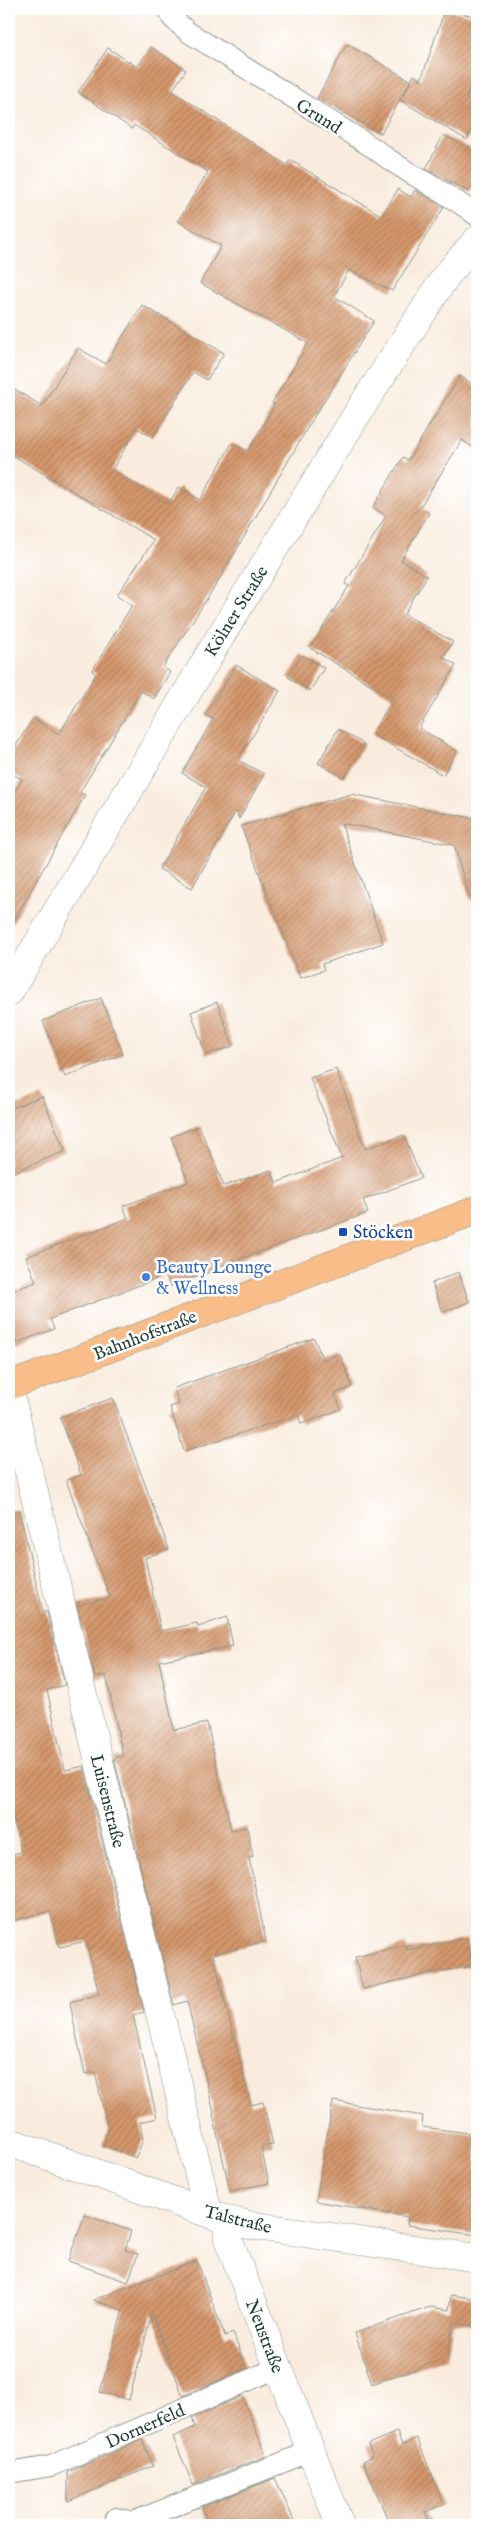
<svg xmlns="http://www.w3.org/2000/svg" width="486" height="2534" viewBox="0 0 486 2534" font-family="'IM FELL English',serif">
	<defs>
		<pattern id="building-hatch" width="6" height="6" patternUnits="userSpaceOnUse" patternTransform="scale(1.25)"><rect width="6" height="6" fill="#d5976c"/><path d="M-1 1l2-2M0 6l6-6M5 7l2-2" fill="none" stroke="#ac7c5a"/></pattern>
	</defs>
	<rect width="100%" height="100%" fill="#fff"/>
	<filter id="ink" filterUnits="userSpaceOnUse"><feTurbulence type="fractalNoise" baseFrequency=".02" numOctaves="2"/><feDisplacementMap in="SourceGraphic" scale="10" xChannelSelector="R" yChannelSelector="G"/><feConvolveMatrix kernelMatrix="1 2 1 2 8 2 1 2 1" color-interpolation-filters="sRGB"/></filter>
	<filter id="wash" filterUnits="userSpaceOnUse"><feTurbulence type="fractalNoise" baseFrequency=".0096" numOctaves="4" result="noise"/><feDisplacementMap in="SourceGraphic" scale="20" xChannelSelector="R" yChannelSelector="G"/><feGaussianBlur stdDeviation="1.12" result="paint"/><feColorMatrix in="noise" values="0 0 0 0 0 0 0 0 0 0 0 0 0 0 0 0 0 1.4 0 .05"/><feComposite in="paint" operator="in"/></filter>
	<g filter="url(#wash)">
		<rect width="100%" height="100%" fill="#f9ecde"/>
		<g id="blocks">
			<path fill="url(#building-hatch)" d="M445 9 477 17V64L466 99 477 105V119L467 140 400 100 414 75 421 80Z
				M347 44 411 81 381 133 317 98Z
				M151 47 186 70 172 91 287 165 290 160 382 216 398 189 411 197 415 190 444 207 392 291 349 270 334 296 374 321 309 425 219 580 163 667 170 672 154 699 141 691 80 792 85 795 9 929V801L22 779 9 772V757L33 718 59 734 96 674 92 671 132 605 117 595 154 540 9 453V386L42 406 78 348 106 364 142 305 224 353 207 380 193 372 153 437 137 428 112 470 168 504 179 487 200 500 232 443 248 451 275 404 272 403 308 343 200 283 221 246 178 221 208 172 134 125 132 129 78 92 108 48 137 67Z
				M443 135 477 152V177L469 192 426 169Z
				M460 376 477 387V450L462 440 420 507 429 513 401 560 427 576 404 614 453 642 443 657 456 665 419 728 457 751 443 775 372 734 393 698 310 648 349 586 345 584 386 516 373 507 403 457 408 460Z
				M302 655 324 668 310 691 288 677Z
				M236 665 280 691 238 760 264 774 239 819 236 811 192 888 159 869 206 787 182 773 213 719 205 715Z
				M338 729 364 744 344 778 318 763Z
				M351 794 477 819V899L470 900 454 845 341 823 383 943 322 964 324 970 300 978 241 826Z
				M101 998 123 1054 65 1077 43 1021Z
				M217 1002 233 1046 206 1055 191 1012Z
				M336 1069 365 1149 404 1135 421 1178 363 1200 368 1213 209 1270 210 1272 170 1286 166 1275 50 1319 54 1329 16 1343 9 1322V1292L36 1282 26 1257 128 1218 123 1206 188 1182 171 1137 199 1126 224 1186 271 1170 276 1183 342 1158 310 1078Z
				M42 1096 65 1151 9 1174V1109Z
				M459 1272 469 1302 443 1312 432 1283Z
				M314 1338 323 1360 340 1354 352 1387 335 1394 341 1409 301 1424 298 1415 184 1451 170 1407 179 1404 174 1388Z
				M113 1398 169 1549 145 1558 161 1631 197 1623 198 1627 227 1617 233 1646 159 1661 174 1730 207 1723 231 1830 247 1827 253 1857 249 1858 266 1941 213 1954 251 2105 263 2102 273 2145 261 2147 269 2183 230 2191 213 2114 214 2113 187 2001 174 2005 114 1758 123 1756 106 1675 95 1678 77 1605 110 1598 66 1480 81 1475 60 1417Z
				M19 1510 43 1612H47L65 1685 47 1690 65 1770 84 1766 144 2012 133 2015 157 2118 140 2122 143 2139 136 2158 103 2145 108 2130 95 2072 85 2074 75 2029 70 2002 99 1994 86 1941 59 1947 50 1911 9 1922V1855L21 1852 9 1800V1511Z
				M467 1938 472 1966 430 1973 363 1989 355 1957 406 1945 407 1950Z
				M333 2101 423 2116 422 2127 477 2134V2235L407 2225 408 2217 316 2201Z
				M85 2215 131 2231 125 2250 138 2254 128 2282 68 2261Z
				M197 2261 225 2336 233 2333 246 2368 183 2396 152 2313 129 2400 100 2392 123 2310 93 2300Z
				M451 2295 477 2299V2326L453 2323 447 2358 372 2384 355 2333 430 2307 449 2310Z
				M242 2396 266 2456 193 2485 173 2437 195 2427 192 2418Z
				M397 2432 402 2445 417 2438 444 2505 425 2512 431 2525H390L363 2461 373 2456 368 2444Z
				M142 2440 153 2466 68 2501V2472Z
				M275 2478 296 2525H209L202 2507Z"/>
		</g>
	</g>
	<g filter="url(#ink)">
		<use href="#blocks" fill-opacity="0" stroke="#8c9489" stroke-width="1"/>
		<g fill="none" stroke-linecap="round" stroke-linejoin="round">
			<g stroke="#8c9489" stroke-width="22">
				<path id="lane" d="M168 9 172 18 188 32 375 149C407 175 445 190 477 216
					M9 2473 51 2466 277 2368
					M116 2518 133 2522 311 2451"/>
			</g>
			<g stroke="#8c9489" stroke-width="29">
				<path id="street" d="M9 992 223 632 362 406 446 276 477 240
					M9 1389 208 2212
					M9 2142 227 2220 249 2225 477 2258
					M227 2220 228 2239 340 2525"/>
			</g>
			<g stroke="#8c9489" stroke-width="29">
				<path id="primary" d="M9 1386 477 1210"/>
			</g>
			<use href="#lane" stroke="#fff" stroke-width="20"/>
			<use href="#street" stroke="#fff" stroke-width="28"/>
			<use href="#primary" stroke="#f8bd89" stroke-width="28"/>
		</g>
	</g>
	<rect fill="#1a4fb4" stroke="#fff" stroke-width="2" x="338" y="1227" width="10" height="10" rx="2.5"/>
	<circle fill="#3f7fe0" stroke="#fff" stroke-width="2" cx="146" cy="1277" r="5"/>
	<g text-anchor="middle" stroke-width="5" stroke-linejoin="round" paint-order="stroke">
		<g font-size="18" fill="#1f3d34" stroke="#fff">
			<text transform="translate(319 116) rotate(32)" y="6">Grund</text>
			<text transform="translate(236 611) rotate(-58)" y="6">Kölner Straße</text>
			<text transform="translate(145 1335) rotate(-21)" y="6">Bahnhofstraße</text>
			<text transform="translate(108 1801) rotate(76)" y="6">Luisenstraße</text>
			<text transform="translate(238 2219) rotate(14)" y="6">Talstraße</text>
			<text transform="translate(265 2336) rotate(69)" y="6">Neustraße</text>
			<text transform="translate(145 2426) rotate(-24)" y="6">Dornerfeld</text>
		</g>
		<g font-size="18" fill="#164399" stroke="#fff" text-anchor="start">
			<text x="353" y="1238">Stöcken</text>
		</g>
		<g font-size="18" fill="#366cbe" stroke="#fff" text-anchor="start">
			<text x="156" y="1273">Beauty Lounge<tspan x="156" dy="21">&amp; Wellness</tspan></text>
		</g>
	</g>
	<rect width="486" height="2534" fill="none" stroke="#fff" stroke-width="30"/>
</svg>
